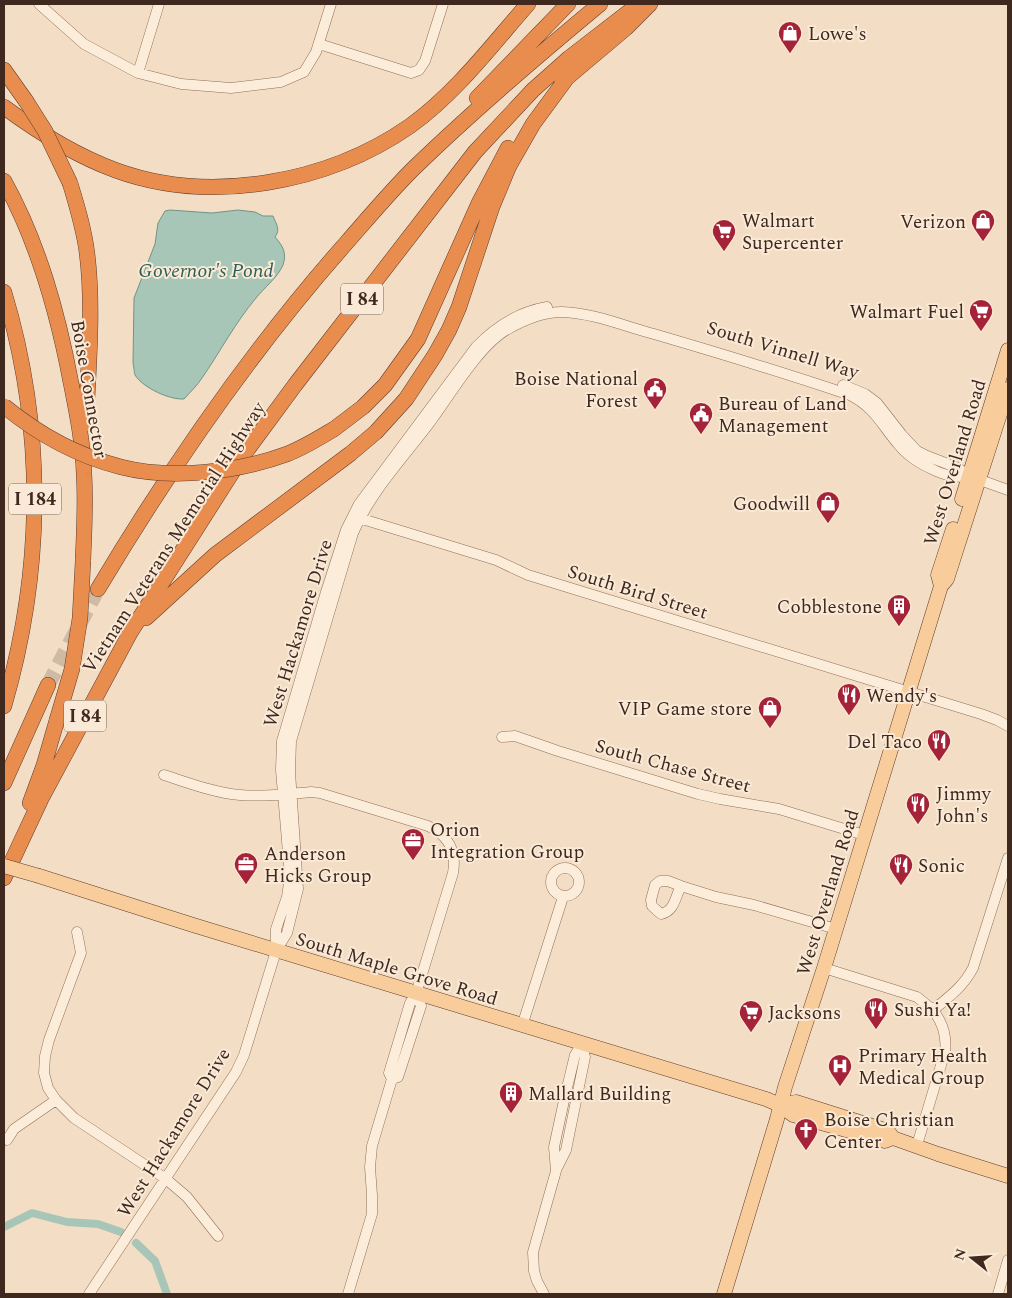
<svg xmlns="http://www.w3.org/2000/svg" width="1012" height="1298" viewBox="0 0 1012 1298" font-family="Spectral,serif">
	<rect width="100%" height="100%" fill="#f3dec5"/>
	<path fill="#a7c6b8" stroke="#6d9585" d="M170 210 212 213 238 210 255 212 263 216H273C276 224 281 229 275 237 283 246 287 253 283 265 278 277 264 288 256 298 235 323 220 352 202 378 197 386 190 392 184 399 170 400 143 388 135 375 134 372 134 367 133 363L134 298 155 244 158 223 165 211Z"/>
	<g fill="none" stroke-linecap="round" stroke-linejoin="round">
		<path stroke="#a7c6b8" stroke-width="8" d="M4 1227 32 1213 67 1222 98 1224 121 1232
			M136 1243 155 1261 167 1294"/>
		<path stroke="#cfbaa4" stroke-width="15" stroke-dasharray="15 8" stroke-linecap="butt" d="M48 685 98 589"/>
		<g stroke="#906e59" stroke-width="11">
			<path id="minor" d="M39 4 84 44 138 73 181 84 231 88 281 82 304 72 316 52 331 4
				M319 44 411 73 419 70 425 61 443 4
				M138 73 159 4
				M843 385 865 394 877 403 902 435 917 451 927 456 958 468 969 476 1008 490
				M359 518 496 560 528 575 981 714 997 720 1008 726
				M502 737 515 736 558 751 698 794 720 799 779 809 864 835
				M164 775C189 783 215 793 240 795 264 797 288 794 311 792L320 793 428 826C448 835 457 851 453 873L416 994 410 1003 389 1073 392 1079 372 1146 370 1167 372 1195V1214L348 1294
				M551 882a14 14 0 1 1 28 0a14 14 0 1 1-28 0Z
				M681 886C675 897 675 911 661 914L652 906 651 900 655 885 660 881H668L681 886 716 897 754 905 836 929
				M77 932 81 953 49 1040 45 1056 44 1073 48 1088 56 1100 74 1118 166 1179 187 1197 218 1236
				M276 950V929L287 897 290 876 281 770 282 741 326 592 346 530 359 504 476 347C496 326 518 312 547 307
				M824 968 917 997 933 1010
				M522 1026 563 897
				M392 1079 398 1077 421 1006 416 994
				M7 1140 14 1129 56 1100
				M917 1145 945 1052C947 1037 943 1023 933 1010 949 997 963 987 973 968L1008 858
				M556 1170 566 1150 585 1057 582 1044
				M89 1294 236 1072 244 1055 276 951 287 933 298 889 290 772 291 741 353 533C371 491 404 457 431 421 450 395 480 344 508 329 524 320 543 312 562 312 593 313 624 326 654 334 719 353 785 373 850 395 874 407 881 424 898 444 908 457 921 464 936 471 948 476 956 478 969 476
				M544 1294 537 1281 534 1271 533 1252 556 1171 554 1147 565 1096 575 1055 582 1044
				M998 1294 1008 1260"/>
		</g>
		<g stroke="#5e3c2d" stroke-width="15">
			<path id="major" d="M962 499 1008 350
				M941 586 938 575 953 529
				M39 876 193 925 766 1099 780 1105 793 1115 885 1141 893 1138
				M780 1105 796 1102 853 1120 888 1131 893 1138 938 1154 1008 1176
				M724 1294 777 1119 785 1087 824 968 941 586 947 579 1008 389"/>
		</g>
		<g stroke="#5e3c2d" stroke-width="16">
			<path id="highway" d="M4 70 26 101
				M562 82 626 28 650 4
				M477 98 568 4
				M4 107C38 132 74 155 115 170 210 205 328 183 410 126 456 93 491 46 528 4
				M4 181C39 244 58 314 71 383 77 413 83 443 84 474 86 503 84 532 83 561
				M70 183C77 206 84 229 87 253 94 309 88 368 86 424
				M4 292C45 428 44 569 4 706
				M334 429 363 407 385 385 418 339 479 203 508 148
				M98 589C172 465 252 349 348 241 369 217 390 192 413 169 473 111 536 57 600 4
				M146 618 215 555 350 454 376 432 406 399 435 355 449 330 459 307 492 207 509 166 533 124 569 75
				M4 783 48 685
				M30 803 44 765 57 720
				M4 878 41 799 130 633 242 457 295 385 475 152 533 90 569 58 639 4"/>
		</g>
		<use href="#minor" stroke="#fcedda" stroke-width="10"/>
		<use href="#major" stroke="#f8cd9b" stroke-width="14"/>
		<use href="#highway" stroke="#e98d4f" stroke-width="15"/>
		<g stroke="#5e3c2d" stroke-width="15" stroke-linecap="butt">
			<path id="major-bridge" d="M4 866 39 876"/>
		</g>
		<g stroke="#5e3c2d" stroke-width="16" stroke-linecap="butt">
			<path id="highway-bridge" d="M26 101 45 131 70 183
				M4 406C38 434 78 456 121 467 172 480 238 472 287 454 303 448 319 438 334 429
				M57 720 72 669 80 618 83 561"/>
		</g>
		<use href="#major-bridge" stroke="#f8cd9b" stroke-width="14"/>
		<use href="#highway-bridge" stroke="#e98d4f" stroke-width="15"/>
	</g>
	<defs>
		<g id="shop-pin" transform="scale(1.25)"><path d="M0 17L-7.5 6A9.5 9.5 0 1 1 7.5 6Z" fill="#a52338" stroke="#f9e9d6"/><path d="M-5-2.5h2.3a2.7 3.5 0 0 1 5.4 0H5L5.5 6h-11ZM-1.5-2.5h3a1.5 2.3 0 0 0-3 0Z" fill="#fff"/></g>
		<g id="supermarket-pin" transform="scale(1.25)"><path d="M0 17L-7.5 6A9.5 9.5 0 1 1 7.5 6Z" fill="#a52338" stroke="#f9e9d6"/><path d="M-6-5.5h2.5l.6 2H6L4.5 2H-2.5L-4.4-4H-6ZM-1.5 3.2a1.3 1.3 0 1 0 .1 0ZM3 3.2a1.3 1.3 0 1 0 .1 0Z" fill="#fff"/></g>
		<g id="civic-pin" transform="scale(1.25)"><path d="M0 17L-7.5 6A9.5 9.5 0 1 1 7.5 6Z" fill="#a52338" stroke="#f9e9d6"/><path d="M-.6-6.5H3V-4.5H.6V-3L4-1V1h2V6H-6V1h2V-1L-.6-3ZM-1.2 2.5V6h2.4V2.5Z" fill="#fff"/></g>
		<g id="building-pin" transform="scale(1.25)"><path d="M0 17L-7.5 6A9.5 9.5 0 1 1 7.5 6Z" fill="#a52338" stroke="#f9e9d6"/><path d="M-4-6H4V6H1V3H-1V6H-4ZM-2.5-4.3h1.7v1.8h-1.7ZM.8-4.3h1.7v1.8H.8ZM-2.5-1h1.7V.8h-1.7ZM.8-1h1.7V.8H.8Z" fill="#fff"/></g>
		<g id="restaurant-pin" transform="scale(1.25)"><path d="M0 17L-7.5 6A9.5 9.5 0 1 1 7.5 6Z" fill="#a52338" stroke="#f9e9d6"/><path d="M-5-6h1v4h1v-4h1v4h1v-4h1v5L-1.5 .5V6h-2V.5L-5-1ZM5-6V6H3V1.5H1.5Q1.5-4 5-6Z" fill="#fff"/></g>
		<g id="office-pin" transform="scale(1.25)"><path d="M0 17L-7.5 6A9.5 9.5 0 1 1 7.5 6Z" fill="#a52338" stroke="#f9e9d6"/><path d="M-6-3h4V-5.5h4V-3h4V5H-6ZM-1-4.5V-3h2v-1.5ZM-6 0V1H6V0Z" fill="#fff"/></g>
		<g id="hospital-pin" transform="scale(1.25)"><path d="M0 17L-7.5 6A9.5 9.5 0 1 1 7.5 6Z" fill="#a52338" stroke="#f9e9d6"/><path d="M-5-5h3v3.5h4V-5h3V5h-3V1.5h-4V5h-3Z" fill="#fff"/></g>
		<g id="church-pin" transform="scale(1.25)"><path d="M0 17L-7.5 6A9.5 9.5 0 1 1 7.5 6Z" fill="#a52338" stroke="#f9e9d6"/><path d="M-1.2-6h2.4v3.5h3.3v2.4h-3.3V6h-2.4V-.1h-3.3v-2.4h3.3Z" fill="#fff"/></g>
	</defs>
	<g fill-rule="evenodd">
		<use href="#shop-pin" x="790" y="33"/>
		<use href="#shop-pin" x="983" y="221"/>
		<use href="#supermarket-pin" x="724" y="231"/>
		<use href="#supermarket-pin" x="981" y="311"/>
		<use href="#civic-pin" x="655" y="389"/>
		<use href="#civic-pin" x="701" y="414"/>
		<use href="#shop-pin" x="828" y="503"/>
		<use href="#building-pin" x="899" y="606"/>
		<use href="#restaurant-pin" x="849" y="695"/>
		<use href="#shop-pin" x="770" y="708"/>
		<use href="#restaurant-pin" x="939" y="741"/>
		<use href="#restaurant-pin" x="918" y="804"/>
		<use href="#office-pin" x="413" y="840"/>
		<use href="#office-pin" x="246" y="864"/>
		<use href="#restaurant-pin" x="901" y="865"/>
		<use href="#restaurant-pin" x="876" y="1009"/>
		<use href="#supermarket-pin" x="751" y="1012"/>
		<use href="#hospital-pin" x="840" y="1066"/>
		<use href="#building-pin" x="511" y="1093"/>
		<use href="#church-pin" x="806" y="1130"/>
	</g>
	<g text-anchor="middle" stroke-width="4" stroke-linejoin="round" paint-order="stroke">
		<g fill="#f9e9d6" stroke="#776355" stroke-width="1">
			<rect x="341" y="283.5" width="42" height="31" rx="4"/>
			<rect x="9" y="483.5" width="52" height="31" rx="4"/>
			<rect x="64" y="700.5" width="42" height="31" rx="4"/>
		</g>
		<g font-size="18" font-weight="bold" fill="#3f291e">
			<text x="362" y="305">I 84</text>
			<text x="35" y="505">I 184</text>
			<text x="85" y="722">I 84</text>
		</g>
		<g font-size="19" fill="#3f291e" stroke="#f9e9d6" text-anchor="start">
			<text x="808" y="40">Lowe's</text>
			<text x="742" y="227">Walmart<tspan x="742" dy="22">Supercenter</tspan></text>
			<text x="966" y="228" text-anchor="end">Verizon</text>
			<text x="964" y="318" text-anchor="end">Walmart Fuel</text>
			<text x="638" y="385" text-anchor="end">Boise National<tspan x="638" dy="22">Forest</tspan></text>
			<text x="718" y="410">Bureau of Land<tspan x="718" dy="22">Management</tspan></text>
			<text x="810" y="510" text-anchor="end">Goodwill</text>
			<text x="882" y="613" text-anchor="end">Cobblestone</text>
			<text x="866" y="702">Wendy's</text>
			<text x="752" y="715" text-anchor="end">VIP Game store</text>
			<text x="922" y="748" text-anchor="end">Del Taco</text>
			<text x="936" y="800">Jimmy<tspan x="936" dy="22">John's</tspan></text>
			<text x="430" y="836">Orion<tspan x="430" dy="22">Integration Group</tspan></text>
			<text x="264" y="860">Anderson<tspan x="264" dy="22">Hicks Group</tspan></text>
			<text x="918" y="872">Sonic</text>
			<text x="894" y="1016">Sushi Ya!</text>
			<text x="768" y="1019">Jacksons</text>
			<text x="858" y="1062">Primary Health<tspan x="858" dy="22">Medical Group</tspan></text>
			<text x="528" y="1100">Mallard Building</text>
			<text x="824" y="1126">Boise Christian<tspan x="824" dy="22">Center</tspan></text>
		</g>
		<g font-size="19" fill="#3f291e" stroke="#f9e9d6">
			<text transform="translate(783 349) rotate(17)" y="7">South Vinnell Way</text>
			<text transform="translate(90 389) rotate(80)" y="7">Boise Connector</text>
			<text transform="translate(954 462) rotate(-73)" y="7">West Overland Road</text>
			<text transform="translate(173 537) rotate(-57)" y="7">Vietnam Veterans Memorial Highway</text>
			<text transform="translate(638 591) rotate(17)" y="7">South Bird Street</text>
			<text transform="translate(297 633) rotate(-73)" y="7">West Hackamore Drive</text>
			<text transform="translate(673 765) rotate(15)" y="7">South Chase Street</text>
			<text transform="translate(827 892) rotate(-73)" y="7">West Overland Road</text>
			<text transform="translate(397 968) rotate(17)" y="7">South Maple Grove Road</text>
			<text transform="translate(173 1132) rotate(-58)" y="7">West Hackamore Drive</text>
		</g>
		<g font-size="20" font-style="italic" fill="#2c6055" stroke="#f9e9d6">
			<text x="206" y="277">Governor's Pond</text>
		</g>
	</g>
	<rect width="1012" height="1298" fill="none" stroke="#3f291e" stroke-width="10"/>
	<g transform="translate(972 1258) rotate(287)" stroke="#f9e9d6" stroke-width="4" paint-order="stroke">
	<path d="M0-4L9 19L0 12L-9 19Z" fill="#3f291e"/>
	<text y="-8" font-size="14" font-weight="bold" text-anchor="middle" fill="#3f291e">N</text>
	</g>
</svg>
